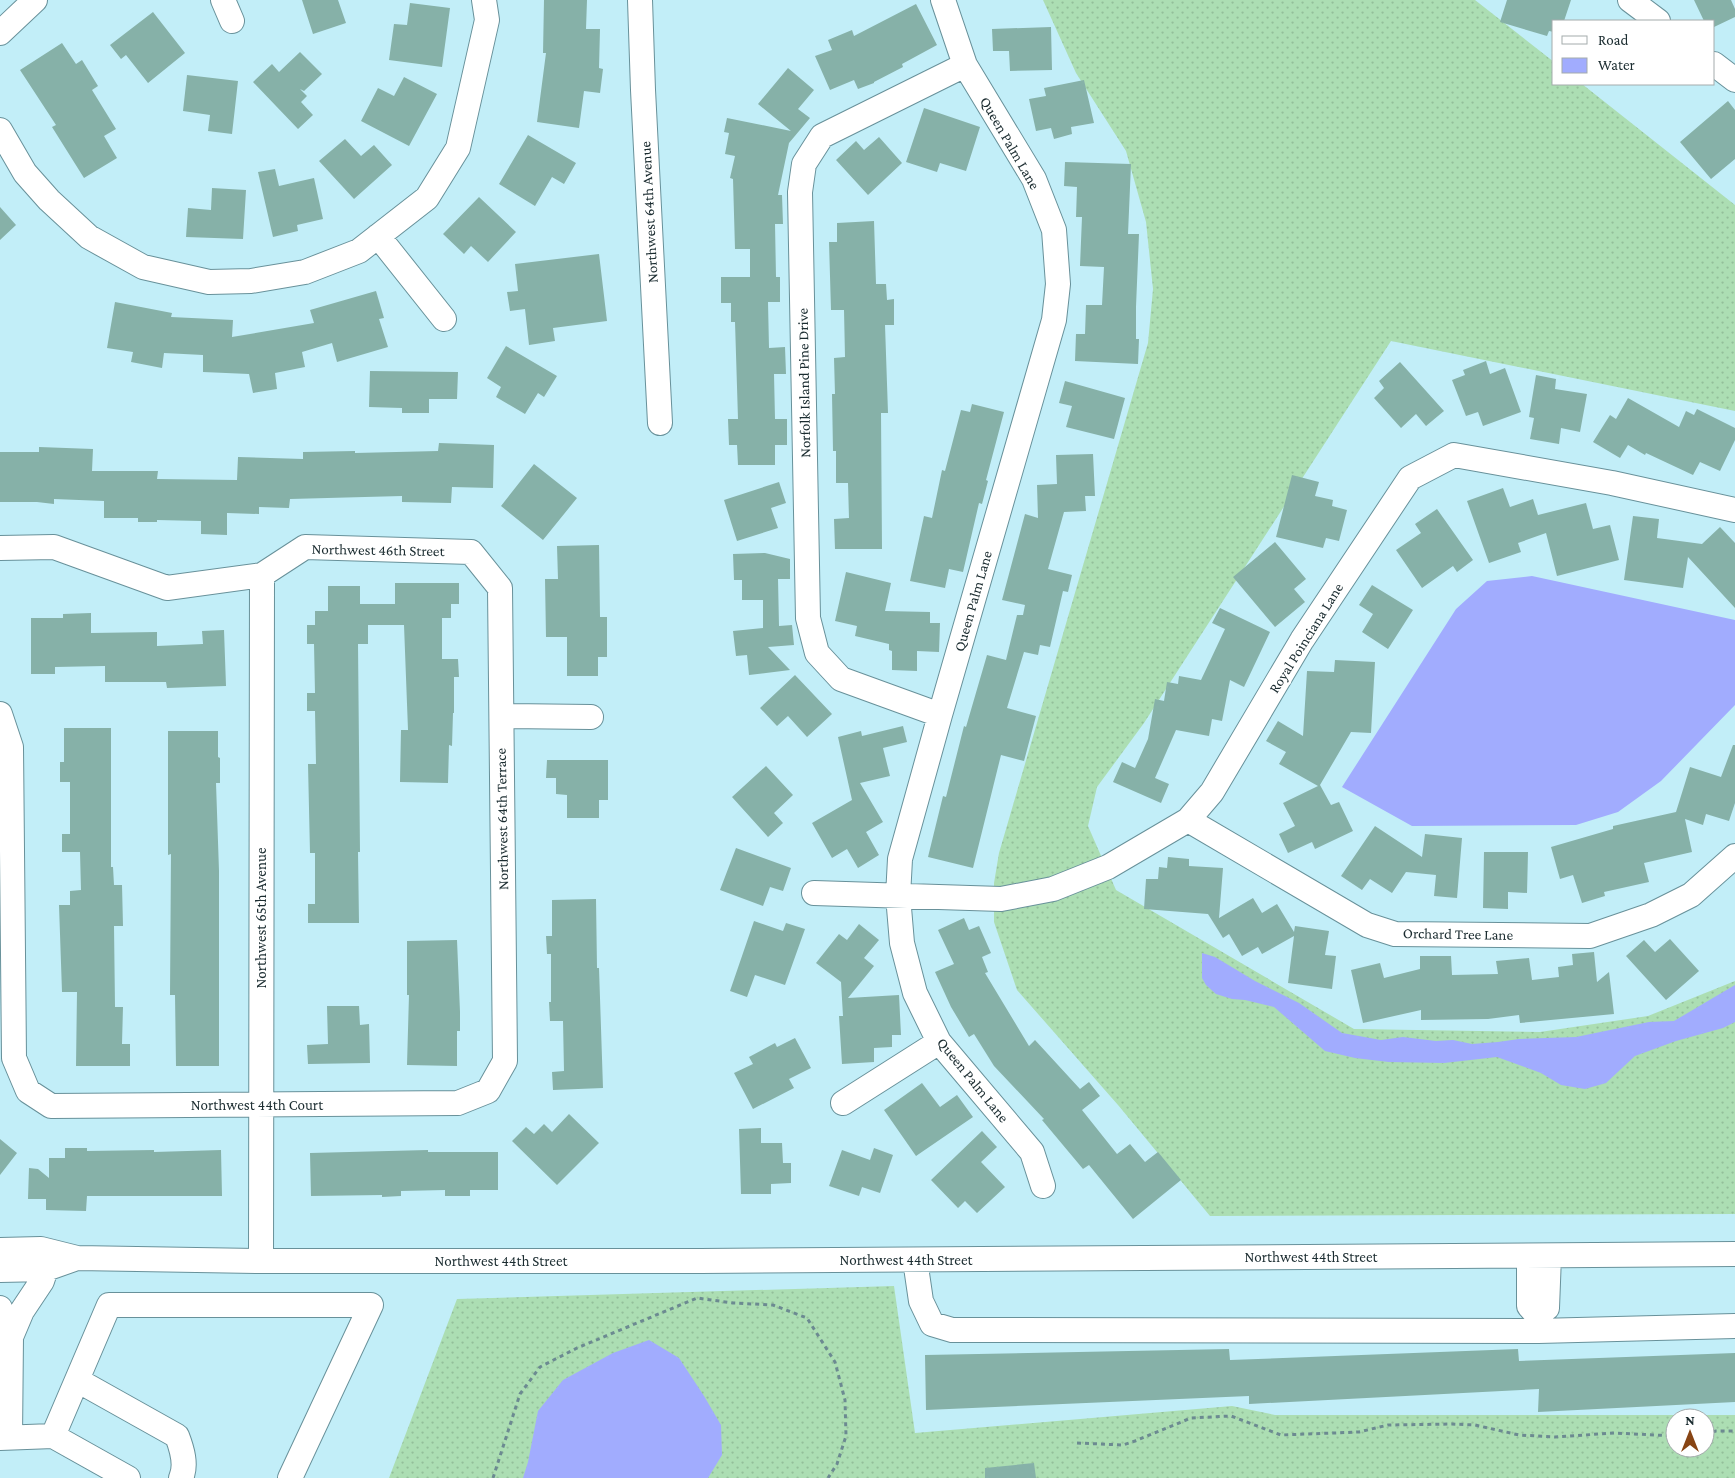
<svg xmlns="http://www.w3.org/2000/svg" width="1735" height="1478" viewBox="0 0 1735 1478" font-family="'Crimson Pro',serif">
	<defs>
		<pattern id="grass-dots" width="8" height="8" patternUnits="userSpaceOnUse" patternTransform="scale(1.25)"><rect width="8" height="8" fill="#acdeb3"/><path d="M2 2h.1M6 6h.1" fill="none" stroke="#93bf9a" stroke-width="1.8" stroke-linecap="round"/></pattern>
	</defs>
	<rect width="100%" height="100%" fill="#c2eef8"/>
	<path fill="url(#grass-dots)" fill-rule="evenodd" d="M1043 0H1475L1554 62V84H1582L1735 205V411L1391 341 1144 723 1097 787 1088 826 1116 890 1354 1029 1540 1032 1648 1016 1735 981V1214L1210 1216 1118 1105 1017 990 994 922V883L999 853 1148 343 1153 289 1146 222 1126 151 1076 73Z
		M894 1286 915 1433 1232 1406 1275 1415H1735V1478H389L457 1299ZM1675 1418H1705V1448H1675Z"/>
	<path fill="#a1acfe" d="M1532 576 1735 620V705L1661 781 1618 812 1576 825 1412 826 1342 787 1456 609 1487 581Z
		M1202 953 1215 957 1255 981 1299 1003 1342 1033 1381 1040 1403 1037 1436 1041 1453 1040 1472 1044 1498 1042 1519 1039 1576 1037 1649 1022 1674 1021 1735 985V1022L1723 1028 1676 1041 1635 1056 1606 1083 1585 1089 1561 1085 1541 1073 1497 1057 1444 1063 1389 1062 1355 1058 1325 1051 1274 1007 1245 1000 1232 999 1216 994 1206 985 1202 978Z
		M649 1340 679 1358 704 1396 721 1425 722 1455 708 1478H523L528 1462 538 1411 563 1380 613 1353Z"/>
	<path fill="#86b1a8" d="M302 0H338L346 23 313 34Z
		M544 0H587L586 29H600L599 68 603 69 600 93 584 91 579 128 537 122 546 53H543Z
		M1507 0H1571L1564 21H1554V32L1549 31 1547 36 1500 22Z
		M1694 0H1731L1735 9V17L1714 27V21H1704Z
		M410 3 450 8 442 67 389 60 394 24 407 25Z
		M916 4 937 45 902 64 903 67 874 82V83L858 89 854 80 830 90 815 56 832 50 828 40 852 30 854 36Z
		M153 12 185 53 148 83 126 55 121 59 110 45Z
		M1051 27 1052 70 1010 71 1009 51H993L992 29Z
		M62 43 76 64 82 60 98 86 92 90 116 129 104 136 117 158 84 178 52 127 56 125 20 70Z
		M300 52 322 74 304 91 300 89 307 96 301 102 313 115 298 129 253 82 272 64 279 72Z
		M788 68 814 90 798 109 810 118 789 143 778 195H782L783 224H775L776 277H780V302H768L769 348 785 347 786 374H774L775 419H787V445H775V465H738L737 445H729L728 419H738L735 322H731V303H721V277H750V249H735L733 179 730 178 735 156 725 154 729 133 724 132 727 118 791 131 758 104Z
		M187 75 238 81 232 134 208 131 210 115 183 111Z
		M404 77 437 94 409 146 361 121 378 88 394 96Z
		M1084 80 1094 123 1071 127 1072 134 1054 139 1051 128 1036 131 1029 99 1046 96 1044 88Z
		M1728 101 1735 110V159L1711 179 1680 142Z
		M924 108 980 127 966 171 940 163 937 172 906 162Z
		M528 135 576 163 564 184 552 177 535 206 499 184Z
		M879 137 902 163 868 195 836 160 856 141 864 150Z
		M345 139 361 156 374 145 392 165 354 199 319 161Z
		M1065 162 1131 164 1128 234H1139L1136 307V339H1139L1138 364 1075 361 1076 334H1085L1086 305H1102L1104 267 1080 266 1082 217H1076L1077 187 1064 186Z
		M275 169 279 186 314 178 323 219 297 225 298 231 273 237 258 172Z
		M212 188 246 190 243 239 186 237 188 208 211 210Z
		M479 197 516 232 488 262 471 246 464 254 443 234Z
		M0 207 16 225 0 240Z
		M874 221 876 284H886L887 300 894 299V325H885L888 413H881L882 549H835L834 519 849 518 848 483H836V451H833L832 394H835L834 358 845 357 844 310H831L829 242H837V223Z
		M599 254 607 321 553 328 555 341 529 345 525 309 510 311 507 292 518 291 515 264Z
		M376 291 384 318 379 319 388 347 337 362 332 343 302 352 305 367 275 373 277 389 253 393 249 374 203 372V355L164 353 162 368 131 362 133 352 107 348 115 302 172 313 171 317 233 320 232 337 314 323 310 310Z
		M506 346 557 376 544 397 538 393 525 414 496 397 501 387 487 378Z
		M1486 361 1490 374 1505 368 1521 412 1483 426 1478 412 1466 416 1452 380 1465 375 1463 370Z
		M1400 362 1444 411 1426 426 1416 414 1401 428 1374 398 1384 388 1379 381Z
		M370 371 458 372 457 399H429V413H402V408L369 407Z
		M1536 375 1556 379 1555 389 1587 394 1580 432 1561 428 1559 444 1530 439 1534 418 1529 417Z
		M1065 381 1125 398 1114 439 1066 427 1072 406 1059 403Z
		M1628 398 1679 427 1686 411 1694 415 1697 409 1735 428V440L1720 471 1700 462 1693 475 1646 453 1645 455 1628 445 1620 458 1593 442 1610 415 1616 419Z
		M972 404 1004 412 986 480 988 481 982 504 979 503 963 572 949 569 945 588 910 581 924 516 932 518 942 470 945 471 961 410 970 412Z
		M439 443 494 445 493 488 452 487 451 503 402 502V496L290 499 289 508 259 507V514L227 513V535L201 534V521L157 520V522H138V518H104V501L54 499V504L37 502H0V452H39V447L93 449 92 471H158L157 479 237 480 238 457 303 459V452L355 451V453L438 451Z
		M1093 454 1095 496H1085L1086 511 1064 512 1048 569 1072 575 1068 592 1063 591 1050 647 1040 645 1038 655 1024 652 1007 708 1036 716 1024 761 1001 755 973 868 928 857 943 796 946 797 964 726 966 727 987 655 1006 660 1017 615H1023L1025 605 1002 600 1025 514 1038 518 1037 485 1057 484 1056 455Z
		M534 464 577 498 543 540 501 506Z
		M1292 475 1319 482 1315 496 1333 500 1332 506 1347 510 1339 541 1326 538 1323 548 1276 537Z
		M779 482 786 503 771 508 778 528 737 541 724 500Z
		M1503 488 1510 507 1533 499 1538 515 1586 503 1593 529 1610 525 1619 560 1557 576 1546 533 1518 543 1521 552 1489 563 1467 501Z
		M1437 509 1473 560 1457 572 1453 566 1422 588 1396 550 1421 533 1415 524Z
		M1633 516 1659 519 1657 538 1702 544 1720 527 1735 543V608L1688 557 1683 588 1624 580Z
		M1275 542 1306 579 1294 589 1305 602 1275 627 1233 577Z
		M599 545 600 617H607V657H598V676H567V637H546L545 579H558L557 546Z
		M765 553 790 559V579H778L779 626 792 625 794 645 768 647 790 670 749 675 747 655 736 656 733 631 763 628V600H742V580H734L733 554Z
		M846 572 891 583 885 611 930 612V623H940L939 652 917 651V671L892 670V651L889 650V644L855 636 857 626 835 621Z
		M395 583H459V604H451V618H442V659H458L459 677H454V713H453L452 746 449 745 448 783 400 782 401 730H408L404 625H368V644H358L360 852H358L359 923H308V904H315V853H310L308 764H316L315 711H307V693H315L314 644H307V625H315V611H328V586H360V604H395Z
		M1372 585 1413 610 1388 649 1362 632 1373 614 1359 605Z
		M1220 608 1270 632 1244 687 1230 680 1222 721 1212 719 1209 736 1176 730 1155 778 1169 784 1161 803 1113 782 1122 762 1135 768 1148 739 1155 699 1164 701 1167 682 1178 684 1179 676 1201 680 1225 629 1212 623Z
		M91 613V633L157 632V646L203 644 202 631 224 630 226 686 167 688 166 682H105V666L55 667V674H31V618H63V614Z
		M1335 660 1375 662 1371 733 1351 732 1320 785 1331 805 1339 802 1353 831 1315 849 1312 842 1288 853 1279 834 1295 826 1283 803 1318 786 1279 764 1286 752 1266 741 1278 721 1303 736 1307 671 1334 672Z
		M795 675 832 714 807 737 788 716 777 726 760 708Z
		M903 726 907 742 883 748 890 776 860 783 883 822 866 832 879 855 858 868 847 849 832 858 812 823 852 800 838 737 861 731 862 736Z
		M64 728H111V867H113L114 885H122L123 926H114L115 1007H123L122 1044H130V1066H76L77 992H62L59 905H70V891L81 890 80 852H62V834H70V782H60V762H64Z
		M168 731H218V757L220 758V783H216L219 871V1066H176L175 995H170L171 854 168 855Z
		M1733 745H1735V803L1729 821 1706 814 1703 825 1685 819 1692 852 1644 863 1649 882 1604 892 1605 896 1582 903 1573 875 1560 879 1551 847 1613 829V826L1676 812 1690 767 1721 777Z
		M547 760H608V800H599V818H567V795L556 794V778H546Z
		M766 766 793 795 774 813 783 823 768 837 732 797Z
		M1375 826 1422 857 1425 834 1462 838 1457 898 1434 896 1436 875 1406 872 1392 893 1370 879 1362 890 1341 876Z
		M736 848 791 868 783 891 770 887 763 906 720 890Z
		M1484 852H1528L1527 893 1508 892V909L1483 908Z
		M1168 857 1189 859V866L1223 868 1219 918 1253 898 1262 913 1277 904 1294 932 1295 926 1329 931 1325 955 1336 956 1332 989 1288 983 1294 936 1262 954 1258 947 1242 956 1229 934 1223 938 1208 914 1144 909 1146 879H1158L1159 867 1167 868Z
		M596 899 597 968H599L603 1088 553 1090 552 1072 564 1071 563 1021H550L549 1002H551V954H547L546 936H552V900Z
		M964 918 969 930 979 926 991 953 982 957 988 972 985 973 1029 1046 1035 1040 1080 1089 1089 1082 1100 1096 1082 1110 1117 1154 1130 1144 1145 1162 1158 1152 1181 1180 1133 1219 1089 1165 1083 1169 1042 1120 1044 1119 994 1066 974 1034 969 1037 951 1007 935 972 954 964 938 930Z
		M754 921 783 931 786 923 805 929 785 985 755 975 747 997 730 991Z
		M859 924 879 940 864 958 874 966 848 998 899 995 901 1035H892V1047L874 1048V1062L842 1064 839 1016H843L841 982 816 963 839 934 847 940Z
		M1670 939 1699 971 1666 1000 1626 956 1644 940 1655 952Z
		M457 940 460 1012V1031H457V1066L407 1065 409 995H407V941Z
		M1594 952 1597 982 1609 972 1614 1014 1520 1023 1519 1015 1488 1019 1421 1020V1010L1363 1023 1351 970 1380 963 1384 978 1420 969V956H1451L1452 975 1498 974 1496 961 1529 958 1532 980 1559 977 1558 967 1573 965 1572 954Z
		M327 1006H359L360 1025 369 1024 370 1063 308 1064 307 1045 328 1044Z
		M795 1038 811 1068 789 1079 794 1088 753 1109 734 1073 753 1064 749 1057 775 1043 777 1047Z
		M922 1083 940 1107 957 1095 973 1117 916 1156 884 1110Z
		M569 1114 599 1143 557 1185 512 1141 526 1127 534 1134 544 1124 552 1132Z
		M761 1128V1143H782L783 1163H791V1183L771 1184V1194H741L739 1129Z
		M982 1131 997 1147 981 1162 1005 1187 977 1213 965 1201 958 1208 931 1180Z
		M0 1139 17 1153 0 1175Z
		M65 1148H87V1151L154 1150V1152L221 1150 222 1196H87L86 1211 46 1210V1199H28L29 1168 38 1169 49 1178V1158H65Z
		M874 1148 893 1155 880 1193 862 1187 859 1196 829 1186 842 1150 870 1160Z
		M428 1150V1152H498V1190H470V1196H445V1190L401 1191V1196L382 1197V1195L311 1196 310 1153Z
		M1229 1349 1230 1360 1518 1349 1519 1361 1735 1353V1402L1538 1412 1539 1389 1249 1404V1396L926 1410 925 1355Z
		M1034 1463 1036 1478H985V1468Z"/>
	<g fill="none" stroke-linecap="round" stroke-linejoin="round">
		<g stroke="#68919a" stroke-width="26">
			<path id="minor" d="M223 0 232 21
				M640 0 643 90 660 423
				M943 0 965 65 1034 179 1054 230 1058 284 1054 320 940 715 900 859 898 896 902 943 915 993 939 1042 1032 1152 1043 1186
				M1630 0 1658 21
				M0 33 35 0
				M1714 64 1735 80
				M0 130 25 173 49 200 89 237 143 267 209 282 251 281 305 272 359 251 427 198 458 148 487 20 484 0
				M378 236 444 319
				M0 548 54 547 167 588 262 575 305 547 471 552 500 588 505 1061 488 1091 458 1103 51 1106 28 1091 14 1058 11 747 0 714
				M940 715 841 679 817 653 808 618 800 192 804 164 822 136 965 65
				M502 716 591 717
				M1188 820 1367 925 1395 934 1590 936 1651 915 1691 895 1735 856
				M814 893 1001 899 1053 889 1108 867 1188 820 1212 792 1302 640 1410 478 1454 455 1612 483 1735 510
				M843 1103 939 1042
				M0 1250 41 1249 77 1258 261 1261H701L1735 1254
				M1529 1256V1306L1537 1315 1538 1331
				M915 1260 921 1301 932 1324 952 1330 1538 1331 1735 1326
				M261 1261 262 575
				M0 1270 46 1269 77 1258
				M0 1308 11 1337 10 1437
				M1537 1315 1547 1308 1549 1256
				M11 1337 22 1311 42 1281 46 1269
				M77 1380 177 1436C182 1449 187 1465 181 1478
				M53 1436 109 1305H371L290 1478
				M0 1438 53 1436 128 1478"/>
		</g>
		<path stroke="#6c8a91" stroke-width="3" stroke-dasharray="4 4" stroke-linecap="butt" d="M1705 1434 1716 1431H1735
			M1077 1443 1123 1445 1135 1441 1191 1418 1231 1416 1281 1435 1359 1432 1388 1425 1452 1424 1475 1425 1519 1435 1555 1437 1614 1433 1675 1436
			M493 1478 520 1394 540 1367 577 1348 697 1298 733 1303 773 1305 807 1318 835 1362 845 1400 846 1436 837 1464 828 1478"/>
		<use href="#minor" stroke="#fff" stroke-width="24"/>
	</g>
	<g text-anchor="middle" stroke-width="5" stroke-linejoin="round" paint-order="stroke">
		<g font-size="15" fill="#1b2c30" stroke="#fff">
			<text transform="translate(1010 143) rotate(60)" y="5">Queen Palm Lane</text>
			<text transform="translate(649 212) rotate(-93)" y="5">Northwest 64th Avenue</text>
			<text transform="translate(804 383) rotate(-91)" y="5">Norfolk Island Pine Drive</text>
			<text transform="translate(378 550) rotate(1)" y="5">Northwest 46th Street</text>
			<text transform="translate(973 601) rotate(-74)" y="5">Queen Palm Lane</text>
			<text transform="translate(1306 638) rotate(-58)" y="5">Royal Poinciana Lane</text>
			<text transform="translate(502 819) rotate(-91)" y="5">Northwest 64th Terrace</text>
			<text transform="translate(261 918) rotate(-90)" y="5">Northwest 65th Avenue</text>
			<text transform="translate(1458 934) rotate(1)" y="5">Orchard Tree Lane</text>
			<text transform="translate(973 1080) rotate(51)" y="5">Queen Palm Lane</text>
			<text x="257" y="1110">Northwest 44th Court</text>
			<text x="1311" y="1262">Northwest 44th Street</text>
			<text x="906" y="1265">Northwest 44th Street</text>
			<text x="501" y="1266">Northwest 44th Street</text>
		</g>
	</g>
	<rect x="1552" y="20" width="162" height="65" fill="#ffffff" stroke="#a4abac"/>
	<rect x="1562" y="36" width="25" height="8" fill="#ffffff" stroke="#a4abac"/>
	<text x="1598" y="45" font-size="15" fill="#1b2c30">Road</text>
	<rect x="1562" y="58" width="25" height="15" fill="#a1acfe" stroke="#a4abac"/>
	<text x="1598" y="70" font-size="15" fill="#1b2c30">Water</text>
	<g transform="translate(1690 1433)"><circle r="24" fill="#ffffff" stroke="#a4abac"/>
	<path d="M0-4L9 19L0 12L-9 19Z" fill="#884514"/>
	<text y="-8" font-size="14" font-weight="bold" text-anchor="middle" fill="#1b2c30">N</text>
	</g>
</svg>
